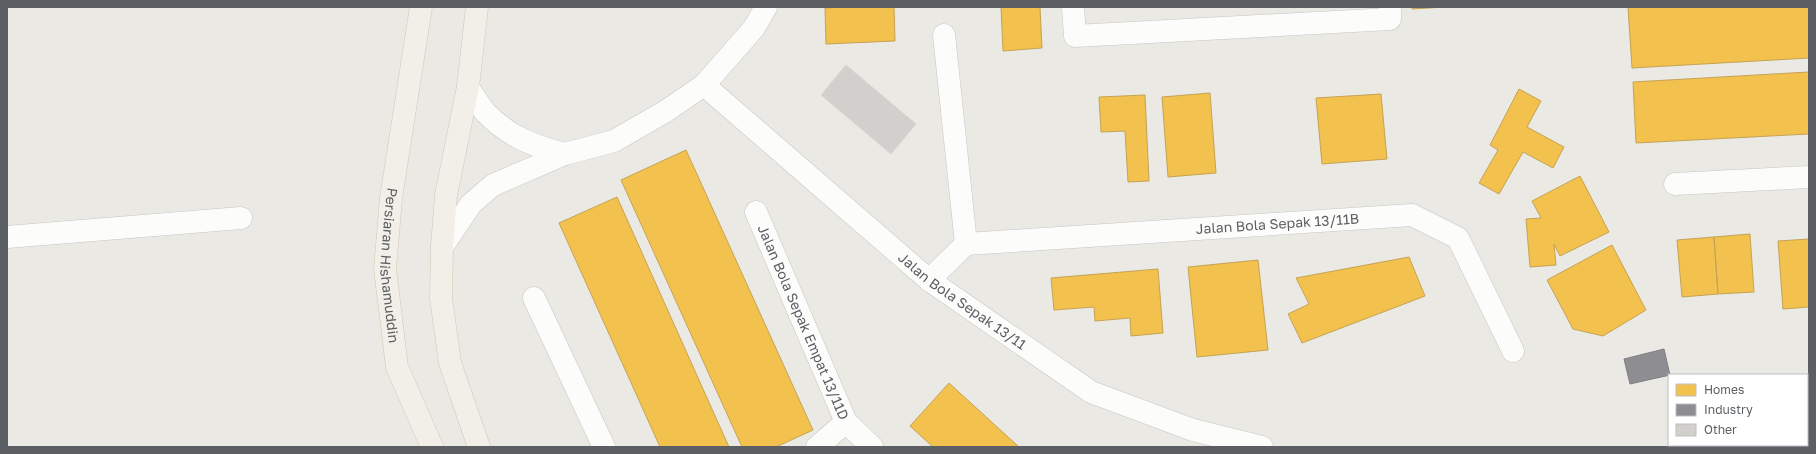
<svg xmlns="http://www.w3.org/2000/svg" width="1816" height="454" viewBox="0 0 1816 454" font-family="'Golos Text',sans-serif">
	<rect width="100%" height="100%" fill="#eae9e4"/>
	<path fill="#f3eede" d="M1809 437V447H1778L1784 445H1807V438Z"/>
	<path fill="#f2c14e" stroke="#c5a354" d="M845 7H894L895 41 826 44 825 8Z
		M1001 7H1040L1042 48 1003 51Z
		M1412 7H1445L1412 9Z
		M1628 7H1809V58L1632 68Z
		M1809 72V134L1636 143 1633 82Z
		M1519 89 1541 101 1527 127 1564 147 1553 168 1523 152 1499 194 1479 183 1498 150 1490 145Z
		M1210 93 1216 173 1168 177 1162 97Z
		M1381 94 1387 159 1322 164 1316 98Z
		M1145 95 1149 181 1128 182 1125 131 1101 132 1099 97Z
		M686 150 813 430 776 447H742L621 180Z
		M1580 176 1609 232 1560 256 1554 244 1556 265 1530 267 1526 219 1541 218 1532 201Z
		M617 197 729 447H660L559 223Z
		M1750 234 1754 292 1718 294 1714 237Z
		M1714 237 1718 294 1682 297 1677 240Z
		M1809 239V307L1783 309 1778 241Z
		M1612 245 1646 310 1603 336 1573 329 1547 280Z
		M1409 257 1425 296 1302 343 1288 314 1309 304 1296 278Z
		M1258 260 1268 350 1197 357 1188 267Z
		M1158 269 1163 333 1131 336 1130 318 1095 321 1094 307 1054 310 1051 278Z
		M949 383 1019 447H933L910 426Z"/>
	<path fill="#8d8d92" stroke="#7e7f84" d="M1664 349 1670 375 1630 384 1624 359Z"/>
	<path fill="#d1d0cd" stroke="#d9d7d4" d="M846 65 916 124 891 154 821 95Z"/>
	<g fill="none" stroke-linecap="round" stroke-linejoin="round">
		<g stroke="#c6c6c5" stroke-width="23">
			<g id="minor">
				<path d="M1073 7 1075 36 1390 19V7"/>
				<path d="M944 35 966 244"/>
				<path id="s1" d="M704 85 929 280 1091 392 1193 430 1262 447"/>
				<path d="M468 87C474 96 479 105 486 113 509 137 534 146 565 154"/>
				<path d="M1675 184 1809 177"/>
				<path id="s2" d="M756 212 846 422 872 447"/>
				<path d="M7 237 241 218"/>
				<path id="s3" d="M966 244 1412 215 1458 238 1513 351"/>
				<path d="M442 247 471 204 493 185 565 154 614 141 666 111 704 85 754 28 766 7"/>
				<path d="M929 280 966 244"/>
				<path d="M534 298 604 447"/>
				<path d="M1807 415 1809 414"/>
				<path d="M817 447 846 422"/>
				<path d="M1705 447 1716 445"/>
			</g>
		</g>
		<g stroke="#d0c8b4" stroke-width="23">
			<g id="major">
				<path id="s4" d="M421 7 391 198 385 269 397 367 432 447"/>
				<path d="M477 7 468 87 446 195 442 247 441 298 450 363 479 447"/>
			</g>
		</g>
		<use href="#minor" stroke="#fcfcfb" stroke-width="22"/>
		<use href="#major" stroke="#f1efe7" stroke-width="22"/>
	</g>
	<g text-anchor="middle" stroke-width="4" stroke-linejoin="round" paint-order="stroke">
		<g font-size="14" fill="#5b5e62" stroke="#fff">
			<text dy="5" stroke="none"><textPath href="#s3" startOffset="312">Jalan Bola Sepak 13/11B</textPath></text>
			<text dy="5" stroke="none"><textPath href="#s4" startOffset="261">Persiaran Hishamuddin</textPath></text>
			<text dy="5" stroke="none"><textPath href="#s1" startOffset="337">Jalan Bola Sepak 13/11</textPath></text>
			<text dy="5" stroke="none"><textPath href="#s2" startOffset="120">Jalan Bola Sepak Empat 13/11D</textPath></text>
		</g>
	</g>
	<rect width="1816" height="454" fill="none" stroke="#5b5e62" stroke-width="16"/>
	<rect x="1668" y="374" width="140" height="72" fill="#ffffff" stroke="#bdbfc0"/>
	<rect x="1676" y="384" width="20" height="12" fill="#f2c14e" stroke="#bdbfc0"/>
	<text x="1704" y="394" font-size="12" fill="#5b5e62">Homes</text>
	<rect x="1676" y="404" width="20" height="12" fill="#8d8d92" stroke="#bdbfc0"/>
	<text x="1704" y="414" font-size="12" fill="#5b5e62">Industry</text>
	<rect x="1676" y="424" width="20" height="12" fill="#d1d0cd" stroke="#bdbfc0"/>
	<text x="1704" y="434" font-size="12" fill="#5b5e62">Other</text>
</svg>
